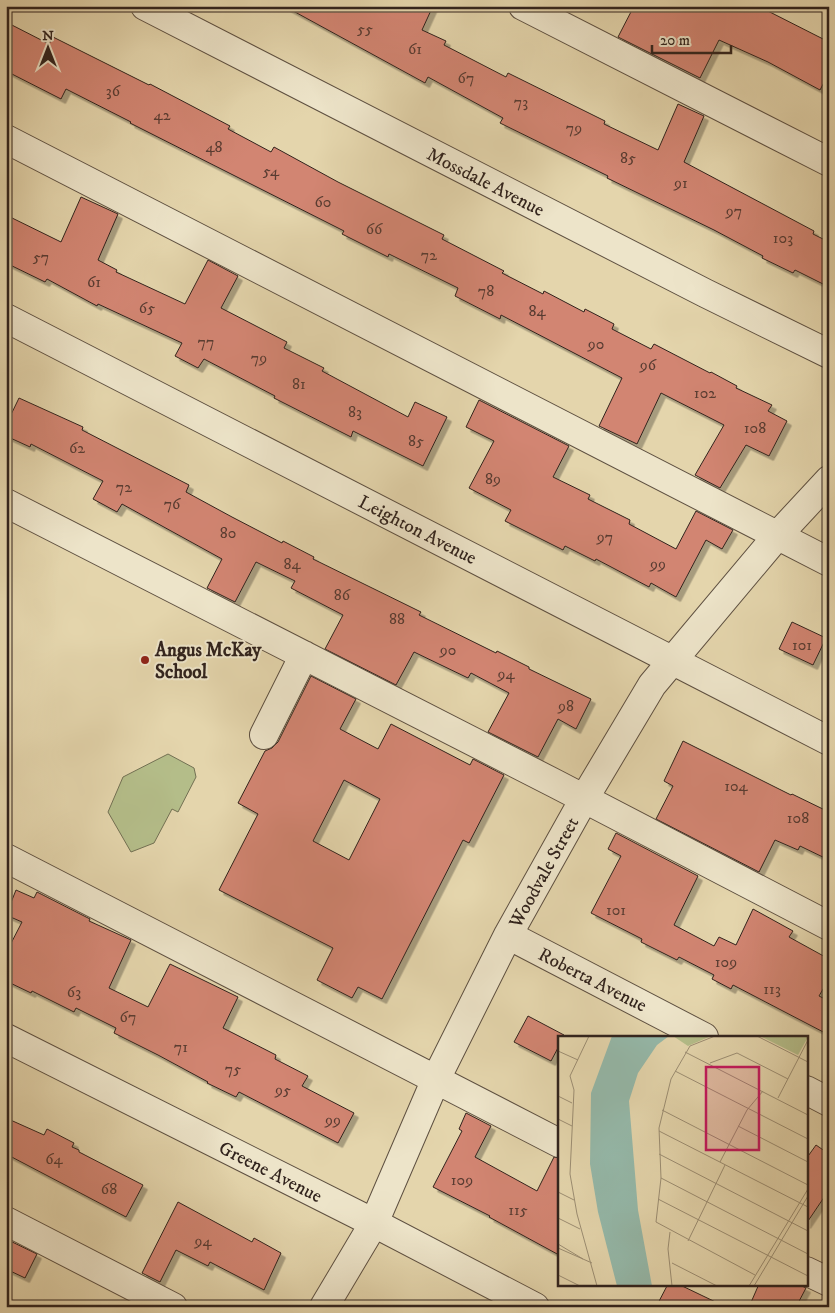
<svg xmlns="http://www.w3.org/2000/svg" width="835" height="1313" viewBox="0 0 835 1313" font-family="'IM FELL DW Pica',serif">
	<defs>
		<filter id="shadow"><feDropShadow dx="4.5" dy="4.5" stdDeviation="0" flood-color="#0004"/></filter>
	</defs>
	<rect width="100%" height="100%" fill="#e4d5ac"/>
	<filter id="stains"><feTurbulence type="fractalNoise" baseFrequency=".004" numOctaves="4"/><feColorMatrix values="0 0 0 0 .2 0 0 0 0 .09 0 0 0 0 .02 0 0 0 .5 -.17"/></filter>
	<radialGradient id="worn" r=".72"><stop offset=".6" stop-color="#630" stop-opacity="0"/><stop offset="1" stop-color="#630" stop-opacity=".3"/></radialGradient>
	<path fill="#b4bd89" stroke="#727053" d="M168 754 194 768 196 777 178 812 172 809 154 843 131 852 108 812 123 777Z"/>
	<path fill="#d28572" stroke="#31231d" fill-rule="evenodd" filter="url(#shadow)" d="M284 6H433L422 30 446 41 444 45 506 77 508 73 605 121 604 124 658 150 678 104 704 116 684 162 814 231 813 234 829 242V287L795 270 793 273 762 258 763 256 714 230 607 178 608 176 500 123 503 118 428 77 425 83Z
		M634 6H758L829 42V73L820 90 768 62 719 40 700 78 618 37Z
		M6 22 49 44 53 37 149 85 150 84 230 126 228 129 271 152 274 147 338 182 444 235 442 239 504 271 502 273 543 294 544 291 584 312 585 309 614 324 612 329 651 349 654 344 710 373 711 372 737 386 736 388 772 405 768 411 787 421 769 456 746 445 720 488 695 475 724 425 661 393 637 444 599 426 622 378 501 315 500 319 455 296 458 288 389 254 388 257 342 234 344 231 130 123 131 122 66 89 61 99 6 71Z
		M81 197 118 214 98 260 117 270 116 272 185 304 208 260 238 276 221 308 287 342 284 348 324 368 322 371 408 417 415 402 447 417 423 466 353 431 351 437 274 398 275 396 204 359 198 368 175 356 182 343 98 304 97 306 47 279 45 282 6 263V215L61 242Z
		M19 398 83 427 82 430 189 485 186 492 232 517 282 543 283 541 314 557 313 559 421 612 419 615 496 653 497 651 529 667V669L591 699 576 729 558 719 538 757 488 732 509 693 471 673 468 678 414 652 396 685 325 649 343 615 291 588 295 581 256 562 235 602 207 588 222 559 122 504 117 512 93 499 103 481 31 444 30 447 6 436V425Z
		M479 400 569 446 553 477 590 495 588 499 630 520 629 524 676 549 696 511 733 530 722 549 706 540 676 597 651 583 649 587 596 559 595 561 565 546 563 550 505 521 511 510 469 488 494 441 466 427Z
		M792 622 826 638 813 665 779 649Z
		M311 676 356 699 340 729 378 749 391 724 470 765 473 759 504 775 469 843 463 840 382 999 358 987 352 998 317 980 333 948 219 890 258 814 238 803 265 751 272 748 278 742ZM344 780 380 799 349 860 313 841Z
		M683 741 791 795 792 794 829 812V860L800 846 798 850 775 840 759 872 656 819 673 786 664 781Z
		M616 833 698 876 674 925 714 946 719 937 736 945 753 909 793 931 789 937 829 959V979L819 996 829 1001V1035L733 985 731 989 712 979 714 975 679 957 677 960 641 942 642 939 591 913 621 856 608 849Z
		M16 890 34 898 37 892 90 919 89 921 131 940 109 988 148 1007 170 964 238 997 223 1028 276 1055 275 1059 308 1076 302 1086 354 1113 338 1143 239 1092 236 1097 207 1083 208 1082 158 1055 114 1033 116 1028 76 1008 74 1012 32 991 31 993 6 981V953L22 922 6 915Z
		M528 1016 564 1035V1037H559V1046L551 1061 514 1042Z
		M466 1113 491 1126 475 1157 537 1191 554 1157 559 1158V1255L489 1217 490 1216 433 1187 462 1131 459 1129Z
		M6 1118 44 1135 47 1129 74 1143 72 1147 79 1150V1152L143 1185 126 1217 6 1154Z
		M816 1145 829 1154V1190L806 1224V1159Z
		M178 1202 252 1242 254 1238 281 1253 264 1290 210 1262 208 1266 176 1250 160 1282 142 1273Z
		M6 1239 37 1254 25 1278 6 1269Z
		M668 1284H678L726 1307H656Z
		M759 1284H798L806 1288 796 1307H749Z"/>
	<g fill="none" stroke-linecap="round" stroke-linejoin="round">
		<g stroke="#5e5041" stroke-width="30">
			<path id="minor" d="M145 6 705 293 829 354
				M523 6 829 162
				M6 139 829 562
				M6 318 829 741
				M6 503 556 784 829 926
				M264 735 304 655
				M6 858 559 1143
				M508 935 704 1037
				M6 1038 374 1223 535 1307
				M806 1090 829 1102
				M6 1221 173 1307
				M806 1271 829 1282
				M324 1307 374 1223 436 1079 508 935 584 799 652 685 777 536 829 480"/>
		</g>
		<use href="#minor" stroke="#ede4c9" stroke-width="28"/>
	</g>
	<circle fill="#8f2418" stroke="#ede4c9" stroke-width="2" cx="145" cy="660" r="5"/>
	<g text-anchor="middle" stroke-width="4" stroke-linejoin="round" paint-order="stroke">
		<g font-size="16" fill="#593c32">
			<text x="365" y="34">55</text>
			<text x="415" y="54">61</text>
			<text x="466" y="83">67</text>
			<text x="113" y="96">36</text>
			<text x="521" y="107">73</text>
			<text x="162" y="120">42</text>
			<text x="574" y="133">79</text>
			<text x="214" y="152">48</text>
			<text x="628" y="163">85</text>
			<text x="271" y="176">54</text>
			<text x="681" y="188">91</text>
			<text x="323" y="207">60</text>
			<text x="734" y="216">97</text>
			<text x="374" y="234">66</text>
			<text x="783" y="243">103</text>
			<text x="429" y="260">72</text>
			<text x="41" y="262">57</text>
			<text x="94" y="287">61</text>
			<text x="486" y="296">78</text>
			<text x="147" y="313">65</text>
			<text x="537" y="316">84</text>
			<text x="206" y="347">77</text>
			<text x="596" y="349">90</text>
			<text x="259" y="363">79</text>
			<text x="648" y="370">96</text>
			<text x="299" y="389">81</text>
			<text x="705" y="398">102</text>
			<text x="355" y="417">83</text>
			<text x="755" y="433">108</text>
			<text x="416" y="446">85</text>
			<text x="77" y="453">62</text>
			<text x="493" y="484">89</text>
			<text x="124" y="492">72</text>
			<text x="172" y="509">76</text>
			<text x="228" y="538">80</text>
			<text x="605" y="542">97</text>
			<text x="292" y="569">84</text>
			<text x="658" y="569">99</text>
			<text x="342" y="600">86</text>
			<text x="397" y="624">88</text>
			<text x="802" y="650">101</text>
			<text x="448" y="655">90</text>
			<text x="506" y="679">94</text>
			<text x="566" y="711">98</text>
			<text x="736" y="791">104</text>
			<text x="798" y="823">108</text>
			<text x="616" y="915">101</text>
			<text x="726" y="967">109</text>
			<text x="772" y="994">113</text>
			<text x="74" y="997">63</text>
			<text x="128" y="1022">67</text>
			<text x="181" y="1052">71</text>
			<text x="233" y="1074">75</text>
			<text x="283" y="1095">95</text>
			<text x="333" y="1125">99</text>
			<text x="54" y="1164">64</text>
			<text x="462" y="1185">109</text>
			<text x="109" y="1194">68</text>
			<text x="518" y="1215">115</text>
			<text x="203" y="1246">94</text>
		</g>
		<g font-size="19" fill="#31231d" stroke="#ede4c9">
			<text transform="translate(486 181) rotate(27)" y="7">Mossdale Avenue</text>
			<text transform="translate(418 529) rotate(27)" y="7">Leighton Avenue</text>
			<text transform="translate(543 872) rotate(-61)" y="7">Woodvale Street</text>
			<text transform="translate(593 979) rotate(27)" y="7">Roberta Avenue</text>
			<text transform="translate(271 1171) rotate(27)" y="7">Greene Avenue</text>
		</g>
		<g font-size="19" font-weight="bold" fill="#31231d" stroke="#ede4c9" text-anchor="start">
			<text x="155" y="656">Angus McKay<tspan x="155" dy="22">School</tspan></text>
		</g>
	</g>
	<g transform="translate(558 1036)">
		<rect width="250" height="250" fill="#e4d5ac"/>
		<path d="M115 0H153L130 10ZM202 0H250V1L240 19Z" fill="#b4bd89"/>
		<path d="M54 0H111L99 9 80 37 71 65 80 174 94 250H59L40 176 32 128 33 57Z" fill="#95b9aa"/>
		<path fill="none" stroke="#9c8e73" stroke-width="1" d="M31 0 12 40 16 54 12 138 19 178 39 250M157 0 132 10 113 43 101 92 103 142 98 186 197 239M199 0 250 26M0 15 20 24M127 16 250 79M152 27 179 17 230 43M117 35 250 103M0 60 14 67M220 62 250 4M104 74 250 149M0 83 14 90M180 90 250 126M101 95 250 171M101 118 250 195M162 126 189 74 205 55M103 142 250 218M0 156 16 164M100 163 250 240M0 182 22 193M112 196 110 213 114 250M130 205 167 129M0 208 25 223M0 212 34 227M114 227 159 250M0 239 22 250M191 250 250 153M196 250 250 160"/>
		<path fill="#c2185b" fill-opacity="0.15" stroke="#c2185b" stroke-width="2.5" d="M148 31H201V114H148Z"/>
		<rect width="250" height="250" fill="none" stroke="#31231d" stroke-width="2.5"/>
	</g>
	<rect width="835" height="1313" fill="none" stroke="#e4d5ac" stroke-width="25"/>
	<rect x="8" y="8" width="820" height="1298" fill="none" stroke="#31231d" stroke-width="2.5"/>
	<rect x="12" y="12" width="810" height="1288" fill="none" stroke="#31231d"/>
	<g transform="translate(48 48)" stroke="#ede4c9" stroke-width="4" paint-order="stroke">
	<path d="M0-4L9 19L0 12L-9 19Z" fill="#31231d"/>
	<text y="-8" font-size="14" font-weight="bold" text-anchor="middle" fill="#31231d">N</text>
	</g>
	<path d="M652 45v8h79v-8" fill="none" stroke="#31231d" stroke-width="2.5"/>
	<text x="660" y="45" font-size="15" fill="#31231d" stroke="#ede4c9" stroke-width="4" paint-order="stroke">20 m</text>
	<rect width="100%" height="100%" filter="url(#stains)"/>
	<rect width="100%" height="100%" fill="url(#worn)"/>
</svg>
